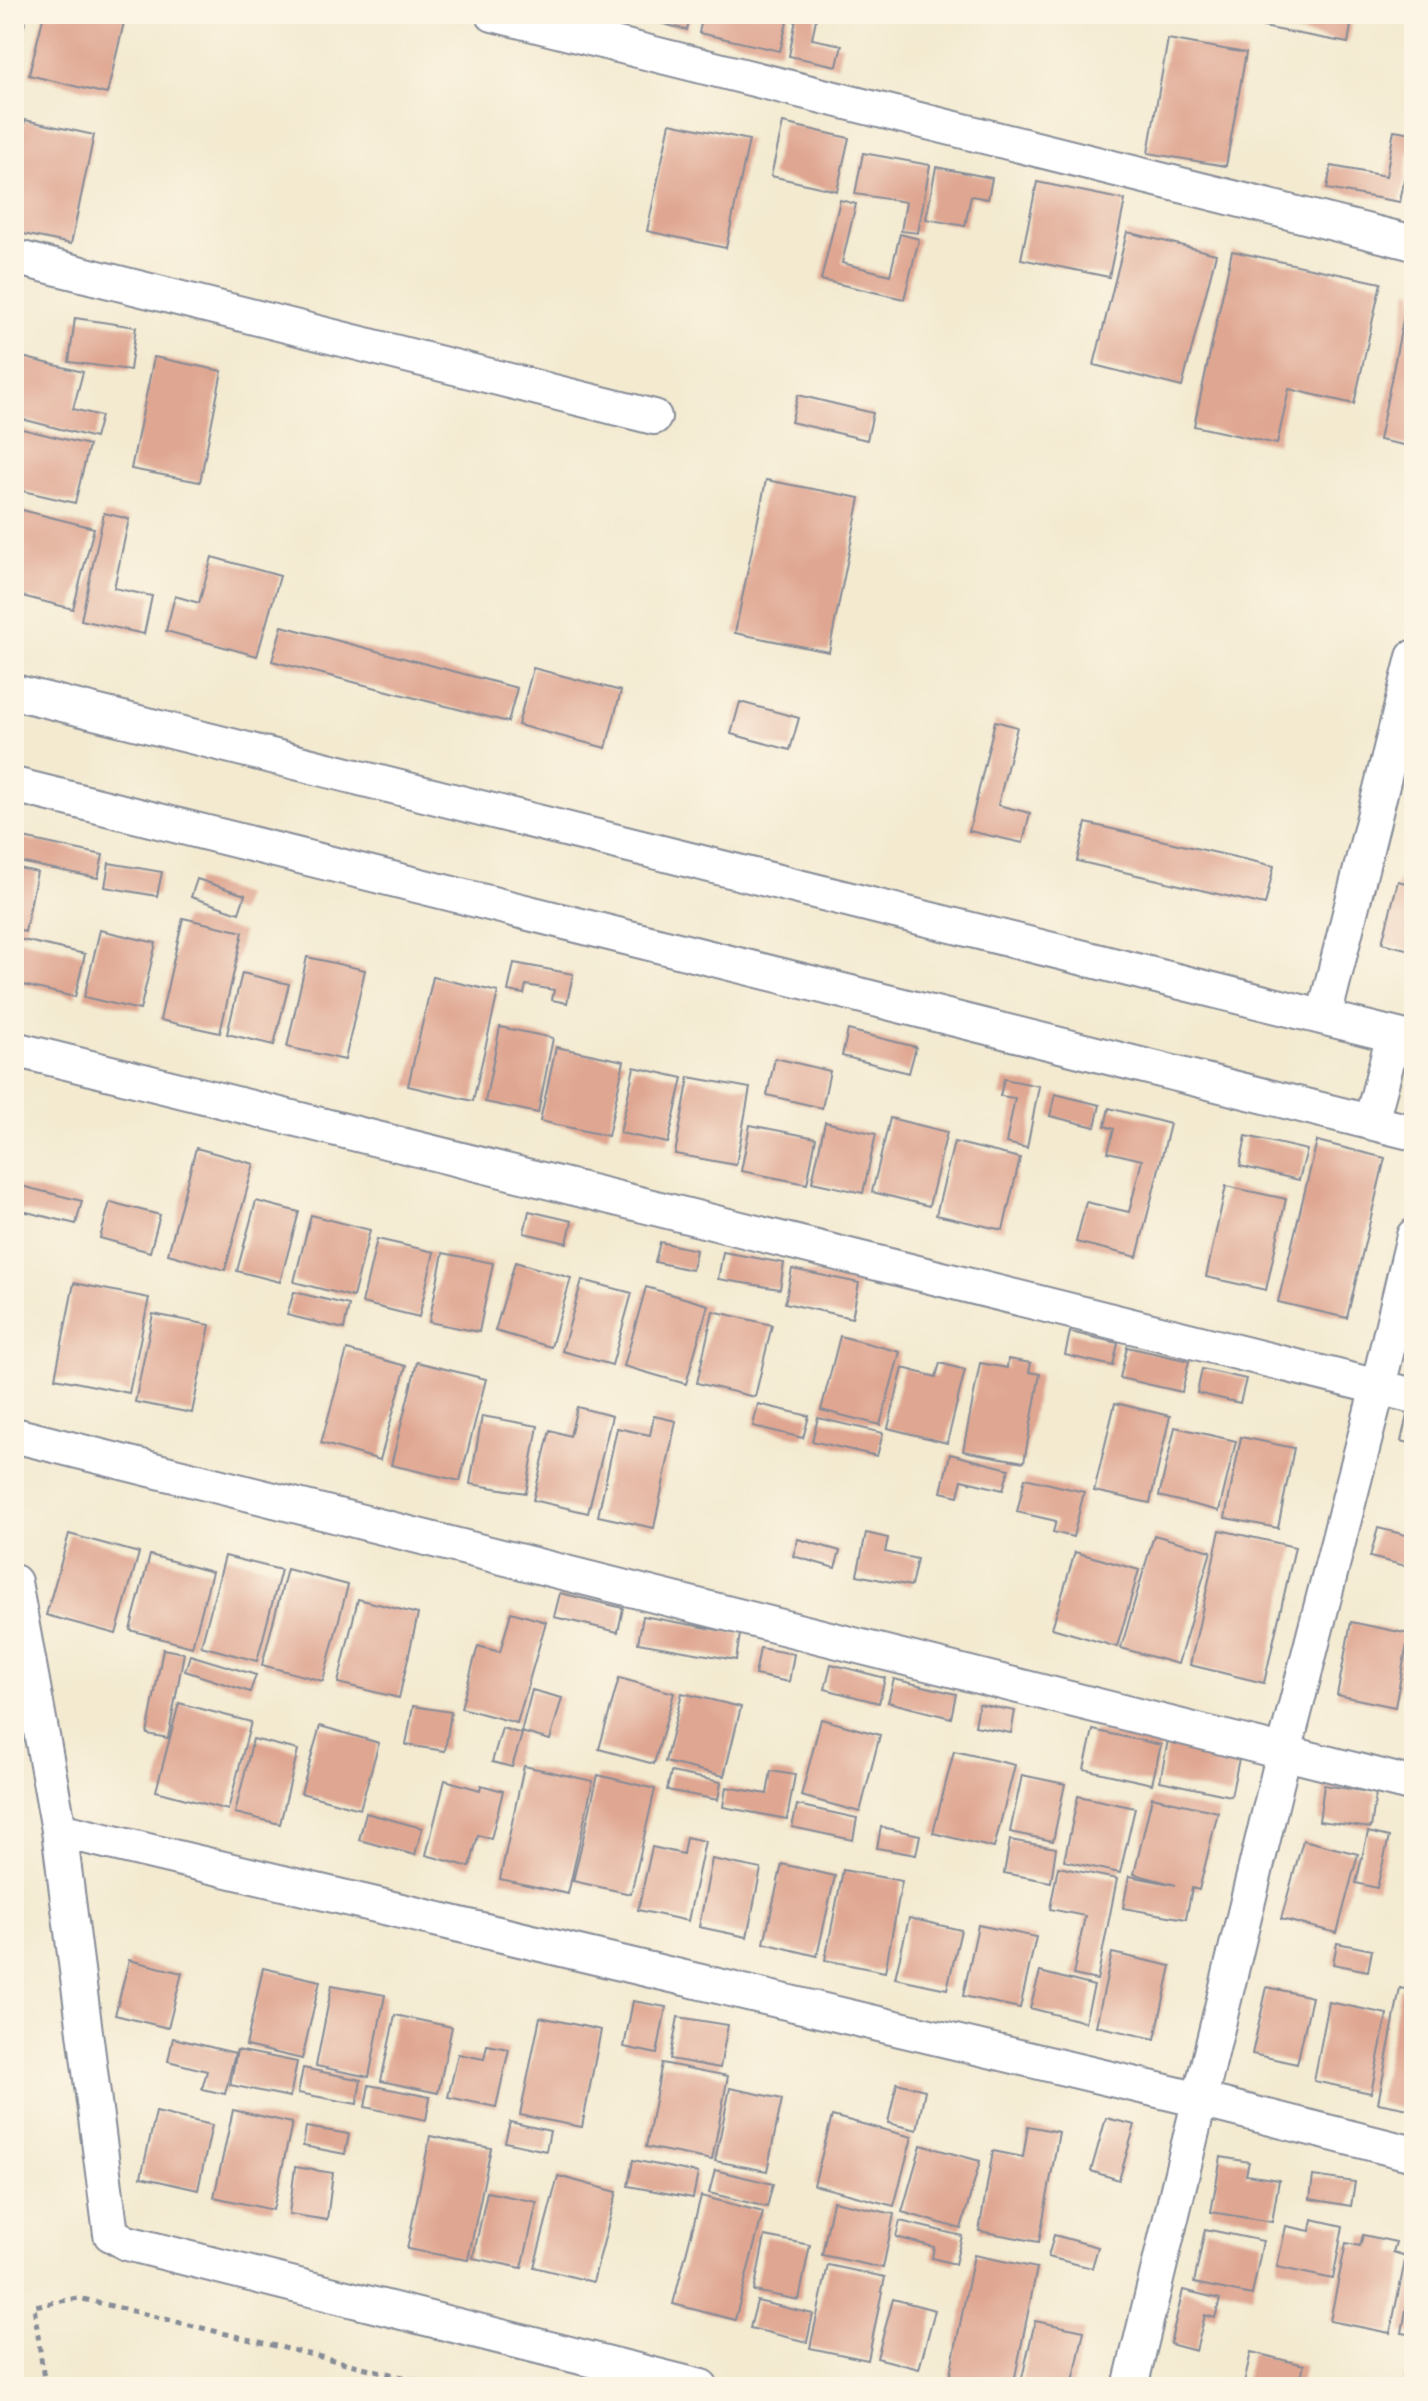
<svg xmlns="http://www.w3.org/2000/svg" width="1428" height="2401" viewBox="0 0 1428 2401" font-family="'Architects Daughter',sans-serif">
	<rect width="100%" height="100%" fill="#fcf5e5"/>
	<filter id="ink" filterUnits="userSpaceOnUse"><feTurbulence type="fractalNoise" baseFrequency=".0125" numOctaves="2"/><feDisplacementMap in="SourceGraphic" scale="16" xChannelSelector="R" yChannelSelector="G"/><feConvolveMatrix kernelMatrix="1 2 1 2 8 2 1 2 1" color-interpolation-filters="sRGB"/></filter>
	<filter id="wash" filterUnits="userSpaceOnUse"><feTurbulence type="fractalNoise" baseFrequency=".006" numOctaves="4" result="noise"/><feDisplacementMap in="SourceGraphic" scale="32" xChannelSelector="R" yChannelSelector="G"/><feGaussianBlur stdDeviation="1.8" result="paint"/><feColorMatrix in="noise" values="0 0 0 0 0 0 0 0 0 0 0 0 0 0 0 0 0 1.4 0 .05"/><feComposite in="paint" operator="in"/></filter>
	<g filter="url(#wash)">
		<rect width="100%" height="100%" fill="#f3ead0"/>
		<g id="blocks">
			<path fill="#dfa691" d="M14 14H27L15 61H14Z
				M44 14H126L107 94 29 75Z
				M624 14H691L687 30Z
				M703 14H789L780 51 699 33Z
				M797 14H817L812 39 842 45 837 66 789 56Z
				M1265 14H1353L1348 43 1263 27Z
				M1168 39 1246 53 1226 166 1148 153Z
				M25 120 94 135 71 244 14 232V169Z
				M670 123 749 140 726 248 647 231Z
				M783 123 849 138 837 191 771 176Z
				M1394 130 1413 133 1400 202 1327 189 1331 166 1386 176Z
				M863 153 930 165 918 233 901 231 906 202 855 194Z
				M936 167 992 178 988 199 971 196 965 226 926 219Z
				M1037 182 1125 200 1109 277 1021 259Z
				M840 200 856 204 842 263 890 275 900 234 919 239 904 299 821 280Z
				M1127 232 1216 254 1182 387 1094 365Z
				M1232 251 1381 283 1354 404 1289 389 1277 444 1194 426Z
				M1409 290 1414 291V447L1379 440Z
				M75 318 136 327 130 370 69 362Z
				M14 355 83 372 73 409 101 416 95 438 14 417Z
				M154 357 222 371 200 482 131 469Z
				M798 395 873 413 867 440 791 422Z
				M14 427 89 445 75 503 14 489Z
				M766 480 860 498 829 652 735 633Z
				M14 508 94 528 73 609 14 594Z
				M104 513 129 519 114 588 152 596 144 634 81 620Z
				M212 557 280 576 257 656 166 631 175 596 199 603Z
				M282 626 517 688 508 722 272 661Z
				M533 668 621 691 606 748 518 725Z
				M740 702 799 718 790 750 731 734Z
				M995 721 1017 727 998 805 1030 813 1023 843 969 831Z
				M1086 823 1274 866 1265 905 1077 861Z
				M14 836 103 855 98 878 14 861Z
				M109 863 162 872 157 896 105 887Z
				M14 867 37 872 25 932 14 929Z
				M197 879 245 895 239 913 191 897Z
				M1398 881 1414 885V951L1382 943Z
				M183 918 243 932 220 1033 160 1020Z
				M100 930 156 943 140 1010 84 997Z
				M14 938 85 954 75 997 14 983Z
				M307 957 365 970 345 1060 287 1047Z
				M514 963 573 974 567 1003 552 1000 554 990 526 985 524 994 508 991Z
				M242 973 289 984 274 1045 227 1034Z
				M433 977 498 992 473 1101 408 1086Z
				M500 1027 553 1038 538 1113 485 1102Z
				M848 1030 916 1047 909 1073 842 1056Z
				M556 1047 624 1061 608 1136 540 1121Z
				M775 1058 830 1071 822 1108 767 1095Z
				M634 1067 683 1078 668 1143 620 1133Z
				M689 1077 750 1088 736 1165 675 1154Z
				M1004 1079 1039 1086 1027 1148 1006 1143 1015 1098 1000 1096Z
				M1055 1094 1100 1105 1095 1127 1050 1116Z
				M1109 1108 1170 1124 1137 1257 1076 1242 1086 1202 1129 1212 1142 1160 1108 1152 1114 1129 1105 1126Z
				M890 1118 947 1132 929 1206 872 1192Z
				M825 1122 876 1134 863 1193 812 1182Z
				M750 1125 816 1138 807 1184 741 1171Z
				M1246 1136 1307 1150 1299 1180 1240 1166Z
				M1317 1141 1385 1158 1347 1318 1278 1302Z
				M954 1142 1020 1158 1003 1230 936 1215Z
				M196 1148 254 1164 225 1270 168 1254Z
				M17 1185 82 1201 76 1224 14 1209Z
				M1226 1186 1286 1199 1266 1290 1206 1277Z
				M256 1201 299 1212 280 1282 237 1271Z
				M110 1202 160 1215 150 1252 100 1238Z
				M529 1211 572 1221 567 1243 524 1233Z
				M311 1215 370 1230 353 1297 294 1282Z
				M377 1239 434 1252 419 1317 362 1303Z
				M660 1242 696 1250 692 1270 655 1262Z
				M723 1252 784 1263 780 1289 718 1279Z
				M443 1253 493 1263 479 1332 429 1322Z
				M515 1262 571 1278 551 1347 495 1331Z
				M792 1269 859 1283 852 1318 785 1303Z
				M582 1280 632 1293 612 1365 562 1351Z
				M74 1283 149 1298 129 1393 55 1378Z
				M646 1287 708 1305 686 1384 624 1366Z
				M294 1292 349 1305 344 1329 287 1315Z
				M713 1311 772 1325 755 1397 697 1383Z
				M153 1314 210 1325 192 1413 135 1402Z
				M1070 1332 1118 1343 1113 1366 1065 1355Z
				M840 1336 900 1352 880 1425 821 1410Z
				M1127 1347 1189 1361 1182 1392 1120 1378Z
				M347 1350 406 1366 380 1460 321 1443Z
				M1008 1359 1031 1363 1029 1372 1040 1374 1024 1462 963 1451 980 1363 1007 1368Z
				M417 1362 486 1379 460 1481 391 1465Z
				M940 1363 965 1370 947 1443 888 1428 903 1368 936 1377Z
				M1202 1369 1246 1379 1240 1403 1197 1393Z
				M1115 1403 1170 1416 1150 1503 1094 1491Z
				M758 1404 809 1416 803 1438 753 1426Z
				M577 1407 612 1416 588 1513 533 1500 550 1430 570 1436Z
				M1407 1415 1414 1417V1444L1401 1441Z
				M482 1416 538 1426 526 1493 470 1484Z
				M654 1416 676 1421 654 1528 598 1516 617 1428 650 1435Z
				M818 1418 883 1433 877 1456 812 1441Z
				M1175 1427 1236 1441 1219 1511 1159 1496Z
				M1241 1437 1294 1448 1278 1528 1225 1518Z
				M950 1454 1009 1469 1003 1490 962 1480 958 1496 941 1492Z
				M1025 1478 1084 1492 1073 1537 1053 1532 1056 1521 1017 1512Z
				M1378 1528 1414 1537V1568L1370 1557Z
				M1220 1530 1295 1547 1264 1683 1190 1665Z
				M866 1533 888 1538 885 1552 917 1559 911 1586 857 1575Z
				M69 1534 139 1553 116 1634 46 1615Z
				M1154 1535 1211 1551 1178 1664 1121 1648Z
				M798 1539 840 1551 835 1568 793 1556Z
				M1075 1552 1139 1570 1117 1647 1052 1628Z
				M150 1555 212 1572 192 1647 130 1630Z
				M225 1556 281 1570 257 1661 201 1646Z
				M287 1569 348 1585 323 1681 262 1665Z
				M560 1593 623 1608 618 1632 554 1617Z
				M358 1599 418 1614 399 1698 338 1683Z
				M511 1612 546 1622 517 1723 461 1708 478 1646 500 1652Z
				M643 1616 740 1634 736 1660 638 1643Z
				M1351 1622 1409 1634 1395 1707 1337 1695Z
				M760 1648 794 1654 789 1682 755 1675Z
				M163 1649 184 1653 168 1738 147 1734Z
				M190 1655 256 1675 250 1692 185 1671Z
				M831 1664 885 1678 879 1703 825 1689Z
				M619 1678 674 1693 654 1764 599 1749Z
				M894 1679 956 1694 951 1718 888 1702Z
				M532 1690 562 1698 550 1740 521 1732Z
				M682 1693 741 1707 724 1776 665 1762Z
				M179 1703 251 1722 228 1810 156 1791Z
				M979 1704 1015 1711 1011 1733 975 1726Z
				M413 1706 451 1712 445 1751 406 1745Z
				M821 1719 880 1735 860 1812 801 1796Z
				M320 1726 379 1743 360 1809 301 1793Z
				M502 1728 522 1734 512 1767 492 1762Z
				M1093 1730 1161 1745 1152 1784 1084 1769Z
				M1170 1730 1242 1745 1231 1796 1160 1781Z
				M253 1739 298 1750 280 1824 235 1813Z
				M954 1751 1015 1765 994 1848 933 1833Z
				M524 1766 593 1781 568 1894 500 1879Z
				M771 1771 795 1775 787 1819 723 1807 726 1787 767 1794Z
				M671 1772 721 1782 718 1800 667 1790Z
				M598 1775 655 1789 631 1894 573 1881Z
				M1022 1775 1065 1784 1053 1841 1010 1832Z
				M445 1780 480 1790 481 1785 503 1791 491 1839 478 1835 470 1867 426 1855Z
				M1324 1785 1376 1793 1371 1828 1319 1821Z
				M1078 1796 1135 1808 1120 1873 1064 1861Z
				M1152 1797 1218 1812 1199 1890 1192 1888 1186 1919 1123 1908 1129 1876 1176 1885 1134 1874Z
				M797 1805 857 1818 853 1840 792 1827Z
				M366 1813 422 1828 415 1855 359 1840Z
				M881 1827 920 1835 916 1855 877 1848Z
				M1368 1832 1389 1837 1377 1888 1356 1883Z
				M686 1837 705 1841 688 1921 638 1910 652 1847 683 1854Z
				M1010 1840 1056 1848 1051 1882 1004 1873Z
				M1303 1840 1358 1854 1337 1933 1281 1919Z
				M712 1859 761 1869 747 1937 699 1927Z
				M782 1864 835 1876 817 1956 764 1943Z
				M1058 1867 1117 1879 1097 1980 1073 1975 1085 1916 1050 1909Z
				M843 1870 902 1881 885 1972 825 1960Z
				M909 1918 961 1930 947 1989 895 1978Z
				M978 1925 1036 1937 1020 2008 963 1996Z
				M1337 1943 1372 1950 1368 1971 1333 1964Z
				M1112 1953 1171 1966 1155 2039 1096 2026Z
				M129 1960 182 1973 168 2028 115 2015Z
				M263 1968 320 1981 302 2059 246 2046Z
				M1040 1972 1094 1986 1085 2022 1030 2008Z
				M332 1985 385 1995 369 2077 316 2066Z
				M1267 1987 1312 1997 1297 2064 1252 2054Z
				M1400 1988 1414 1991V2110L1378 2103Z
				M633 2001 666 2007 657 2054 624 2047Z
				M1329 2002 1387 2014 1371 2093 1314 2081Z
				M395 2015 452 2027 438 2093 381 2081Z
				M540 2017 601 2030 582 2127 520 2115Z
				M678 2017 728 2025 720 2068 670 2059Z
				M173 2038 235 2053 225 2094 202 2089 207 2071 168 2061Z
				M487 2045 509 2049 496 2107 448 2097 458 2054 484 2059Z
				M237 2050 297 2062 290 2097 230 2085Z
				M662 2063 728 2076 712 2160 646 2147Z
				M303 2068 361 2080 357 2104 298 2093Z
				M897 2083 925 2090 917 2130 888 2123Z
				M369 2085 430 2097 426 2120 365 2107Z
				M730 2088 782 2099 767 2171 715 2161Z
				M233 2110 292 2123 273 2210 214 2197Z
				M156 2112 212 2125 198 2190 141 2177Z
				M832 2116 912 2137 894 2206 814 2185Z
				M1106 2118 1135 2125 1119 2180 1091 2171Z
				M510 2122 550 2131 546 2151 505 2142Z
				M1028 2126 1059 2132 1039 2242 979 2231 993 2151 1023 2157Z
				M306 2127 349 2134 345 2154 303 2146Z
				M430 2136 491 2148 468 2260 407 2249Z
				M921 2145 980 2161 961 2229 902 2212Z
				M1221 2157 1249 2162 1246 2175 1279 2180 1272 2222 1211 2212Z
				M633 2160 698 2173 693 2198 628 2186Z
				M295 2167 333 2173 327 2220 289 2214Z
				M715 2170 773 2184 767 2207 709 2193Z
				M558 2176 617 2192 593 2282 534 2267Z
				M1313 2176 1355 2182 1351 2206 1310 2199Z
				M487 2192 537 2202 522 2268 473 2258Z
				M701 2196 763 2212 735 2320 673 2304Z
				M833 2201 894 2214 883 2268 822 2255Z
				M1312 2219 1343 2226 1333 2279 1277 2267 1286 2226 1310 2231Z
				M900 2221 962 2236 955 2264 932 2258 934 2247 896 2237Z
				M1205 2229 1263 2241 1252 2295 1194 2283Z
				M1054 2235 1098 2247 1092 2268 1048 2257Z
				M1363 2235 1396 2242 1393 2252 1406 2256 1390 2333 1330 2321 1346 2243 1360 2246Z
				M765 2236 810 2245 799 2300 754 2291Z
				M974 2255 1037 2268 1013 2387H986L949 2379Z
				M828 2265 885 2277 868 2360 810 2348Z
				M1412 2274H1414V2335L1402 2333Z
				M1183 2290 1220 2299 1215 2318 1205 2315 1196 2351 1170 2344Z
				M893 2299 935 2310 919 2369 877 2358Z
				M757 2301 813 2314 807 2342 750 2328Z
				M1035 2321 1084 2331 1072 2387H1020Z
				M1251 2352 1304 2365 1299 2387H1243Z
				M1407 2369 1414 2371V2387H1402Z"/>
		</g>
	</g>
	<g filter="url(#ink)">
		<use href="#blocks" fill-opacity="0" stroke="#878c97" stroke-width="2"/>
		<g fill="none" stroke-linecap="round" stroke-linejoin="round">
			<g stroke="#878c97" stroke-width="38">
				<path id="street" d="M493 14 1414 243
					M14 257 654 417
					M14 692 1414 1040
					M14 785 1414 1133
					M1324 1017 1414 657
					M14 1049 1414 1396
					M1371 1122 1394 1035
					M14 1435 1414 1785
					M14 1582 59 1830 111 2234 127 2243 701 2387
					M59 1830 1200 2100 1414 2154
					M1130 2387 1284 1752 1378 1387 1414 1236"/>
			</g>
			<path stroke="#878c97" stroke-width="5" stroke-dasharray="6 6" stroke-linecap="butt" d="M45 2387 34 2306 79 2298 444 2387"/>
			<use href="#street" stroke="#fff" stroke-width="34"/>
		</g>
	</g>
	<rect width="1428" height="2401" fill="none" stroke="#fcf5e5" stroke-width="48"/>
</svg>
